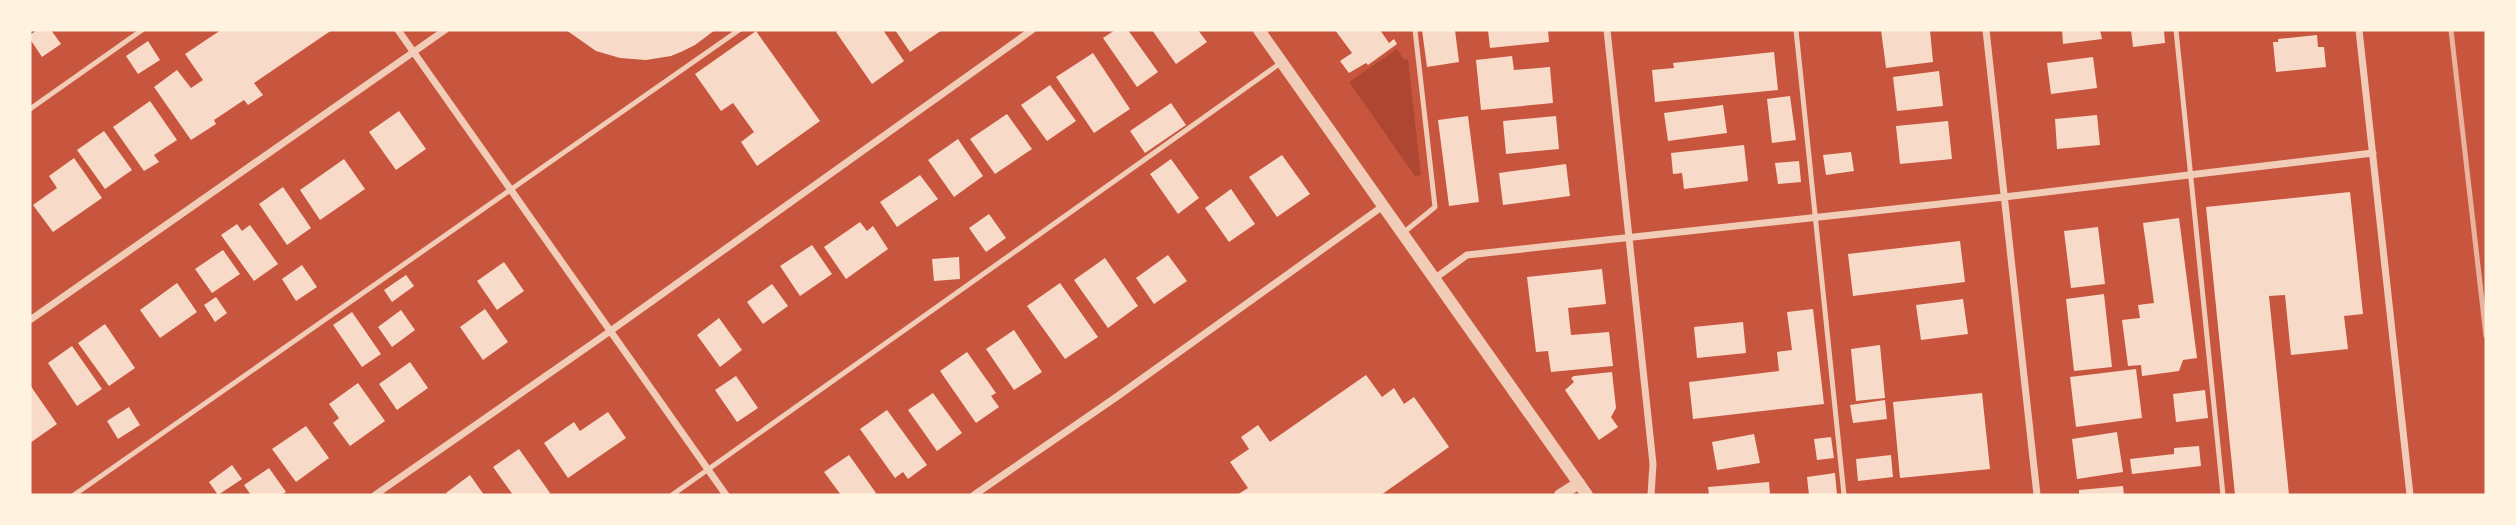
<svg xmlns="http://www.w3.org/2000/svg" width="2516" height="525" viewBox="0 0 2516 525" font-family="Signika,sans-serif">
	<rect width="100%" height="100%" fill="#c8553d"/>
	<path fill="#ae4732" d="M1397 49 1404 60 1408 59 1421 175 1415 176 1349 82Z"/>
	<path fill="#f7dbc8" d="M37 30H51L61 44 42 57 30 39V35Z
		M221 30H332L254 83 263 95 248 105 244 100 214 120 216 124 191 140 154 87 177 70 191 88 203 80 185 54Z
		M566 30H715L695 45 683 51 671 56 646 60 620 58 596 51Z
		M839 30H883L904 61 872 84 836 32Z
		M895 30H942L910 52Z
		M1115 30H1128L1158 72 1137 87 1103 38Z
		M1152 30H1198L1207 42 1176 64Z
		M1335 30H1380L1389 43 1394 39 1397 44 1368 65 1366 63 1349 73 1340 61 1352 53Z
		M1422 30H1455L1459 62 1427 67Z
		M1488 30H1548L1549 42 1490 48Z
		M1881 30H1930L1933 62 1886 68Z
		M2062 30H2100L2102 39 2063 44Z
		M2131 30H2164L2165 43 2133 47Z
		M756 31 820 121 757 166 741 142 754 132 733 103 721 111 695 74Z
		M2317 35 2318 47H2324L2326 67 2276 72 2273 42H2278V39Z
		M148 41 160 60 138 74 126 56Z
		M1774 52 1778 90 1655 102 1652 70 1674 68 1673 63Z
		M1093 53 1130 109 1094 133 1056 77Z
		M1512 56 1514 70 1550 67 1553 103 1481 110 1476 60Z
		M2093 57 2097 88 2051 94 2047 63Z
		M1939 71 1943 106 1897 111 1893 77Z
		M1050 85 1076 121 1047 141 1021 105Z
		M1790 96 1796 140 1772 143 1767 99Z
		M150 101 177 140 154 155 159 162 144 171 113 127Z
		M1171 103 1186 125 1145 153 1130 131Z
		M1723 105 1727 133 1668 141 1664 113Z
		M399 111 426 149 396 170 369 132Z
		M1007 114 1032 149 995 174 970 139Z
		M2097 115 2100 145 2057 149 2055 119Z
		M1468 116 1479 202 1449 206 1438 120Z
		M1556 116 1559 149 1506 154 1503 121Z
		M1948 121 1952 159 1900 164 1896 126Z
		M104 131 132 170 105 189 77 150Z
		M958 139 983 176 954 197 928 160Z
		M1744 145 1748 181 1684 189 1682 173 1673 174 1671 153Z
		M1851 152 1854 171 1826 175 1823 155Z
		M1282 155 1310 194 1277 217 1249 177Z
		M74 158 102 198 53 232 33 205 57 188 49 176Z
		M344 159 365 189 320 220 300 190Z
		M1171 159 1199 198 1178 214 1150 174Z
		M1799 161 1801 182 1778 184 1775 163Z
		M1566 164 1570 196 1503 205 1499 173Z
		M920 175 938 199 897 227 880 202Z
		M283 187 311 228 287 245 259 204Z
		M1231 189 1255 224 1229 242 1205 208Z
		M2350 192 2363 314 2344 316 2348 349 2291 355 2285 295 2269 296 2289 495H2235L2206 207Z
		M989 214 1006 238 986 252 969 228Z
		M2179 218 2197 358 2183 360 2179 371 2142 376 2141 365 2128 366 2122 320 2140 318 2138 305 2154 303 2143 223Z
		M860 222 867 231 873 226 888 249 846 279 824 247Z
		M237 224 242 231 250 225 278 264 254 281 221 235Z
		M2098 227 2105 284 2071 288 2064 231Z
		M1960 241 1965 282 1853 296 1848 254Z
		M812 245 832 274 800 296 780 266Z
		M223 250 240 274 212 293 195 269Z
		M1168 255 1187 281 1154 304 1136 278Z
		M959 257 960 279 934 281 932 259Z
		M1105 258 1138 306 1108 328 1074 280Z
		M504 262 524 291 497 310 477 281Z
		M302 265 317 287 296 301 282 279Z
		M1602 269 1606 304 1568 308 1571 335 1609 332 1613 366 1551 372 1548 351 1536 352 1527 277Z
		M406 275 414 286 392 302 384 290Z
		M177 283 197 312 160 338 140 310Z
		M1060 283 1098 337 1065 359 1027 306Z
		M772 284 788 306 763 324 747 302Z
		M2104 294 2112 367 2074 371 2066 299Z
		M216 297 227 313 215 322 204 305Z
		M1963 299 1968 334 1921 340 1916 305Z
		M485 309 508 342 483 360 460 327Z
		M1813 309 1824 404 1693 419 1689 382 1779 371 1777 352 1792 350 1787 312Z
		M401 310 415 330 392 347 378 327Z
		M352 312 381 354 362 367 333 325Z
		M719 318 742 350 720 367 697 335Z
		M1743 322 1746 353 1697 358 1694 327Z
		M105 324 135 368 109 386 78 343Z
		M1014 330 1042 372 1014 390 986 349Z
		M1880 345 1885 398 1856 401 1851 349Z
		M72 346 102 389 77 406 48 363Z
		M967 352 996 393 991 396 999 407 976 423 940 371Z
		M410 362 428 388 397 410 379 384Z
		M2136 369 2142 418 2076 427 2070 377Z
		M1612 372 1616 408 1611 417 1618 427 1599 440 1565 390 1574 382 1571 378 1574 376Z
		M1366 375 1382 397 1394 388 1404 404 1414 397 1449 447 1381 495H1237L1248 488 1230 462 1249 449 1241 437 1258 425 1270 442Z
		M736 376 758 408 737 422 715 390Z
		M358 383 385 421 350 446 333 423 339 418 329 404Z
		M30 385 57 424 30 443Z
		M2205 390 2208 418 2176 422 2173 394Z
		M933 393 962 433 937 451 908 410Z
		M1982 393 1990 469 1900 478 1893 402Z
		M1885 400 1887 419 1853 423 1850 405Z
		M129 407 140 425 118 439 107 421Z
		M887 410 927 465 908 479 903 472 895 478 860 429Z
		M608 412 626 438 568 478 544 443 574 422 580 431Z
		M306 426 329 458 296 482 272 449Z
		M2117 432 2123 472 2077 479 2072 439Z
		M1754 434 1760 463 1717 470 1712 442Z
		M1831 437 1834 458 1817 460 1814 439Z
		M2199 446 2201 466 2132 474 2130 459 2174 454V448Z
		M519 449 550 493 547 495H513L493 467Z
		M849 455 876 493 872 495H841L824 472Z
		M1891 455 1893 477 1858 481 1856 459Z
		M232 465 242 479 218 495 209 482Z
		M269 468 286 492 281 495H251L244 485Z
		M1835 473 1837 495H1809L1807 477Z
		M470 475 484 495H447L446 493Z
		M1769 482 1770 495H1709L1708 487Z
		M2123 486 2124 495H2079V490Z"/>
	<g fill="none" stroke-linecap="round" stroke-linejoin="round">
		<path stroke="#f1ccb7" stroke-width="5" d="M1796 30 1844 495
			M2176 30 2223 495
			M30 109 142 30
			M1403 233 1435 207 1415 30
			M74 495 739 30
			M672 495 1282 62"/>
		<path stroke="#f1ccb7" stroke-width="7" d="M398 30 726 495
			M1607 30 1653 464 1651 495
			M1986 30 2037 495
			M2359 30 2410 495
			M1434 279 1467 255 2004 197 2373 153
			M30 320 445 30
			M375 495 609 332 1032 30
			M974 495 1115 398 1383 206"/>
		<path stroke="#f1ccb7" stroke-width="12" d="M1259 30 1587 495
			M1560 495 1579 483"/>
		<path stroke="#e9b49f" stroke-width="5" d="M2451 30 2486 336"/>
	</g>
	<rect width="2516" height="525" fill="none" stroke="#fff3e0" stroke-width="63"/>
</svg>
